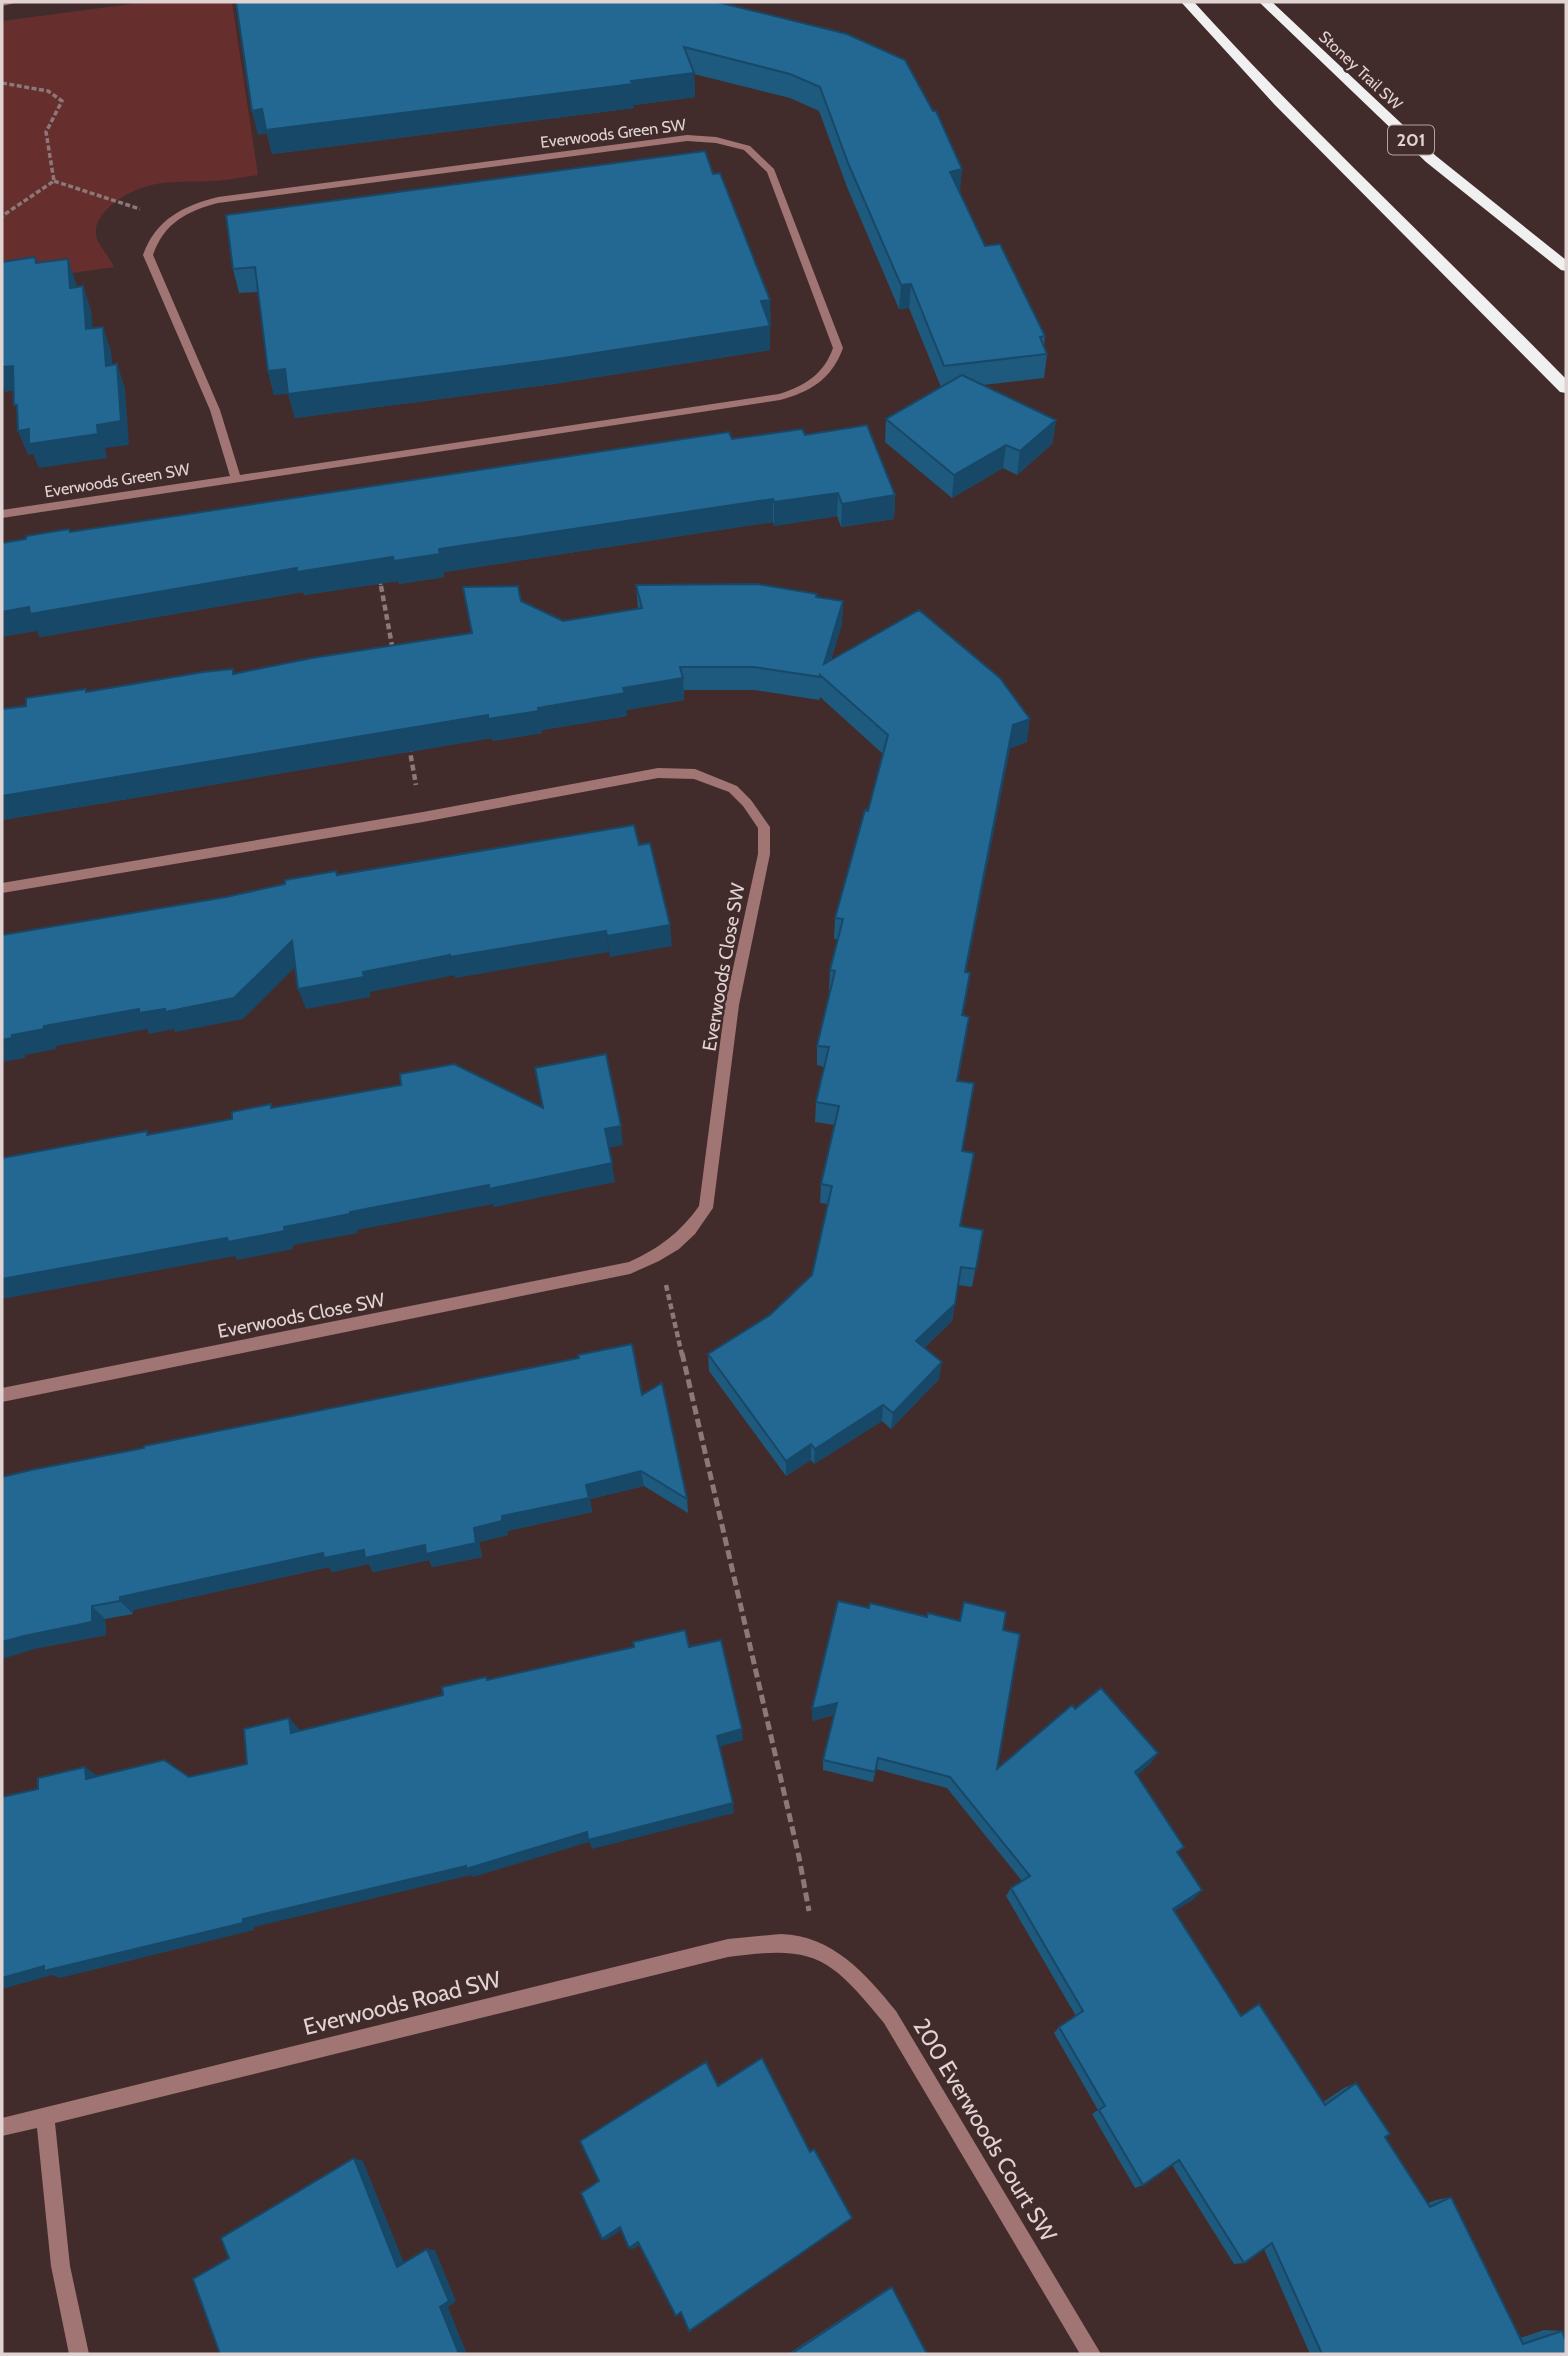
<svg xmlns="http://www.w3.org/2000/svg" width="1568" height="2356" viewBox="0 0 1568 2356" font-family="Cabin,sans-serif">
	<rect width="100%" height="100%" fill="#422c2b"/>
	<path fill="#662e2d" d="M146 2H232L258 175C244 177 229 180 214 181 174 183 151 177 115 202 104 211 92 223 97 239 101 248 110 258 114 267L2 283V21Z"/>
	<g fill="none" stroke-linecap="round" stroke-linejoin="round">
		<path stroke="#8b7877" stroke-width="3.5" stroke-dasharray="5 2.5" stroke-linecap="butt" d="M2 83 48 91 62 101 46 132 54 181 2 216
			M54 181 140 209
			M380 580 381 588"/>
		<path stroke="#8b7877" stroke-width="4.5" stroke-dasharray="6 3.5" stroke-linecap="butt" d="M381 586 393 651
			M409 746 416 785
			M666 1285 682 1355"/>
		<path stroke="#8b7877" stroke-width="5" stroke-dasharray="9 4.5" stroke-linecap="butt" d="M682 1353 799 1857 809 1911"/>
		<path fill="#a07573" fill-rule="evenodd" d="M2 2H19L2 6Z
			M687 135 716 137 750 146 774 169 843 348C832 379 810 392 780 400L2 518V510L230 476 210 410 143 255C156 219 183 206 218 197ZM687 141 716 143 744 150 767 172 833 348C824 374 805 386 779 394L240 475 220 410 153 255C164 223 187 211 218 203Z
			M658 768 695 769 737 786 751 800 770 827V854L739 1005 713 1208 695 1234 679 1249 659 1261 630 1274 2 1402V1388L629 1262C658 1249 680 1233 699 1206L725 1005 758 854V828L743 806 729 792 694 779 658 778 423 822 2 893V883L423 812Z
			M781 1934C833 1936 865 1973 896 2011L1101 2354H1080L884 2023C829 1956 815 1945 728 1957L55 2123 70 2266 89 2354H69L51 2266 37 2128 2 2136V2118L728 1939Z"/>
		<path fill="#f0f0f0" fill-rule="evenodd" d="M1181 2H1194C1313 133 1443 253 1566 379V393L1560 392 1274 104Z
			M1259 2H1272L1436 156 1566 260V271L1561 270 1426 162Z"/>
	</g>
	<path fill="#1e597e" d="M717 2 960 193 985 246 1045 336 1044 346 1047 354 1044 378 983 385 1056 420 1052 444 1017 475 1003 468 952 498 885 442 886 419 941 387 909 308 899 309 847 187 819 111 790 98 694 74 695 97 634 105V108L272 154 267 133 258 135Z
		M713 174 771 324H769L770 350 553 384 295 418 288 393 274 395 268 371 258 292 239 293 233 269Z
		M805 435 895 495 894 519 841 527 837 516 774 526 773 522 444 572V577L399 584 398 581 304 595 303 592 40 637 37 631 26 539 69 529 71 532 732 439Z
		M636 585 817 594V597L843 601 842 624 831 660 1027 742 1010 748 966 972 967 993 963 1016 966 1037 958 1081 962 1151 961 1226 983 1230 972 1287 958 1285 952 1321 924 1348 939 1379 891 1429 882 1421 814 1464 811 1460 786 1476 709 1371 708 1354 770 1315 812 1275 828 1204 820 1203 821 1184 835 1125 815 1122 816 1102 824 1067 817 1065V1046L831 990H829L830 970 838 939H834L835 918 868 811 883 754 820 697 819 700 755 690H684V700L626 710 627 716 542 730V733L493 741 492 738 2 820V709L234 674 472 633 521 601 563 621 638 609Z
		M642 1395 687 1499 688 1513 644 1486 590 1499 592 1512 507 1531 508 1535 479 1542 482 1557 432 1567 429 1560 373 1572 369 1564 332 1572 329 1567 133 1610V1614L105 1619 106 1635 38 1648 2 1477Z
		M869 1608 959 1621 1003 1630 997 1769 1075 1709 1151 1763 1137 1775 1178 1854 1194 1899 1174 1911 1241 2015 1323 2102 1344 2088 1356 2083 1385 2137 1428 2203 1436 2200 1451 2197 1520 2338 1544 2330 1562 2331 1566 2354H1310L1264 2249 1244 2263 1234 2264 1172 2165 1143 2185 1135 2188 1092 2114 1098 2110 1054 2033 1059 2027 1076 2016 1006 1896 1011 1888 1022 1881 947 1788 876 1769 873 1782 823 1770V1760L834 1715 812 1721Z
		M890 2287H892L927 2354H788Z"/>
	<path fill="#184867" d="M694 73 695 97 634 105V108L272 154 267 133 258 135 252 111 631 81Z
		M962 169 960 193 950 172Z
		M68 259 76 283 78 312 70 288Z
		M911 284 909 308 899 309 901 285Z
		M83 286 91 310 95 353 86 329Z
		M770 300 771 324 761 325V301Z
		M770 326V350L553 384 295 418 288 394Z
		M103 327 111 351 115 389 106 366Z
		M117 364 125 388 129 445 105 448 107 458 39 468 33 454 28 455 18 431 29 429 97 425Z
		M13 366 22 389 5 392 2 384V367Z
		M285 369 291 393 274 395 268 371Z
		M1056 420 1052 444 1017 475 1020 451Z
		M1006 445 1003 468 952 498 954 475Z
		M838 493 837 516 774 526V502Z
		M895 495 894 519 841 527 842 504Z
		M773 499V522L444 572V577L399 584 398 581 304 595 303 592 40 637 37 631 2 637V612L297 568 439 549Z
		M843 601 842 624 825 679 824 664Z
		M683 678 684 700 626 710 627 716 542 730V733L493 741 488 719 623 688Z
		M488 715 492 738 2 820V796Z
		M1030 719 1027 742 1010 748 962 993 965 972 1013 725Z
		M670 925 672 946 610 957 607 936Z
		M606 931 609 952 455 978V975L370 992V997L306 1009 298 989 363 972 450 955Z
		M292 941 300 962 243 1019 175 1032 174 1029 149 1034 147 1029 56 1046V1049L25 1055V1058L2 1062V1040L12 1035 44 1026Z
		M970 973 967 993 959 1036 962 1015Z
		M969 1017 966 1037 954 1100 957 1081Z
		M621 1126 623 1145 608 1148 605 1129Z
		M612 1163 615 1182 494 1207 493 1204 357 1230 358 1233 293 1245V1249L237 1260 235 1256 2 1299V1279L284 1227 350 1212Z
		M961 1267 952 1321 913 1358 916 1341Z
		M942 1362 939 1379 891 1429 893 1413Z
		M883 1405 882 1421 814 1464 815 1449Z
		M811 1444V1460L786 1476V1461Z
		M641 1471 644 1486 590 1499 592 1512 507 1531 508 1535 479 1542 482 1557 432 1567 429 1560 373 1572 369 1564 332 1572 329 1567 133 1610V1614L120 1601V1597L323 1553 474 1528 586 1485Z
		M92 1606 105 1619 106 1635 38 1648 2 1659V1642Z
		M837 1703 836 1714 812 1721V1709Z
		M289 1718 299 1729 300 1744 291 1733Z
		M742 1729 743 1740 719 1747 717 1736Z
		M1158 1753 1151 1763 1128 1783 1135 1772Z
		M85 1767 99 1777 86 1779Z
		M733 1803 734 1813 592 1849 589 1842 473 1877 471 1875 254 1927V1930L60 1978 52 1975 2 1989V1978L44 1966 243 1919 587 1832Z
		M1202 1890 1194 1899 1165 1917 1173 1909Z
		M354 2158 363 2161 406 2268 397 2267Z
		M620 2227 623 2229 606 2240 602 2239Z
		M638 2242 642 2243 633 2249 629 2248Z
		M427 2249 435 2250 456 2301 448 2307 467 2354H459L440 2307Z"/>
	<path fill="#236793" stroke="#184867" stroke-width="2" d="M236 2H717L847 34 905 60 933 111H936L962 169 950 172 985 246 1000 244 1045 336 1040 337 1047 354 944 366 911 284 901 285 848 163 820 87 790 74 684 47 694 73 631 81 633 84 266 130 262 109 252 111Z
		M705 151 713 174 720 173 770 300 761 301 770 326 550 360 288 394 285 369 268 371 255 267 233 269 226 215Z
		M35 257 36 263 68 259 70 288 83 286 86 329 103 327 106 366 117 364 121 421 97 425 98 434 29 444V429L18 431 17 405H14L13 366 2 367V262Z
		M962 375 1056 420 1020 451 1006 445 954 475 886 419Z
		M867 425 895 495 842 504 838 493 774 502 773 499 439 549 440 554 394 561 393 557 297 572V568L30 614 29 607 2 612V543L26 539V536L69 529 70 532 729 432 732 439 802 429 805 435Z
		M757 584 817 594 816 597 843 601 824 664 919 610 1000 678 1030 719 1013 725 965 972 970 973 962 1015 969 1017 957 1081 974 1083 962 1151 974 1153 960 1226 983 1230 976 1269 961 1267 955 1304 916 1341 942 1362 893 1413 883 1405 815 1449 811 1444 786 1461 708 1354 770 1315 812 1275 832 1186 821 1184 839 1106 816 1102 829 1047 817 1046 835 971 830 970 843 919 835 918 865 810 868 811 888 735 820 675V677L754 667H680L683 678 623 688 625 693 538 708 539 711 488 719V715L2 796V709L26 706V698L86 689V692L203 672 233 669V674L312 658 472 633 463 587 518 586 521 601 563 621 642 608 636 585Z
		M634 825 639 845 650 843 670 925 607 936 606 931 450 957V955L363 972 364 977 298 989 292 941 234 998 165 1012V1009L139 1013V1009L44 1026V1029L12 1035V1038L2 1040V935L226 897 285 884V880L336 871 337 875Z
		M606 1054 621 1126 605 1129 612 1163 489 1189V1185L350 1212V1214L284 1227 285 1231 228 1242 227 1238 2 1279V1158L147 1131V1135L232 1119V1112L271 1104V1108L401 1085 400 1074 454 1064 543 1108 535 1068Z
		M632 1344 642 1395 662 1383 687 1499 641 1471 586 1485 589 1498 502 1516V1521L474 1528 476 1543 426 1554 425 1545 365 1558 364 1550 324 1558 323 1553 120 1597V1601L92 1606V1622L24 1636 2 1642V1477L31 1470 144 1448V1446L579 1358 578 1355Z
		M838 1601 869 1608 870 1603 927 1617 928 1613 960 1621 964 1602 1006 1612 1003 1630 1020 1634 997 1769 1072 1705 1075 1709 1101 1688 1158 1753 1135 1772 1184 1847 1177 1852 1202 1890 1173 1909 1241 2016 1259 2004 1325 2105 1356 2083 1390 2134 1385 2137 1430 2207 1451 2197 1523 2344 1562 2331 1566 2342V2354H1322L1272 2243 1244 2263 1179 2160 1143 2185 1099 2110 1105 2106 1059 2027 1083 2011 1011 1888 1030 1876 950 1777 878 1758 875 1772 823 1760 837 1703 812 1709Z
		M685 1630 689 1647 721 1640 742 1729 717 1736 733 1803 588 1840 587 1832 466 1869V1866L243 1919V1923L44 1971V1966L2 1978V1797L38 1789V1778L85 1767 86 1779 164 1760 189 1777 247 1764 244 1729 289 1718 291 1733 443 1695 442 1687 486 1677 487 1680 634 1647 633 1642Z
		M762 2058 810 2152 814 2149 852 2218 689 2331 681 2312 676 2316 638 2242 629 2248 620 2227 602 2239 581 2193 599 2181 580 2141 706 2062 718 2086Z
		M354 2158 397 2267 427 2249 449 2301 440 2307 459 2354H220L193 2279 229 2258 221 2238Z
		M892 2287 927 2354H791Z"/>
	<g text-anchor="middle" stroke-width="5" stroke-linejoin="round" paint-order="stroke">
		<g font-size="16" fill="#e1d3d2" stroke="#422c2b">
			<text transform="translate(1361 70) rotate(43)" y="6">Stoney Trail SW</text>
			<text transform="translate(613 133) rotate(-7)" y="6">Everwoods Green SW</text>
			<text transform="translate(117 480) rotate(-9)" y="6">Everwoods Green SW</text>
		</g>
		<rect fill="#422c2b" stroke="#b1a1a0" stroke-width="2" x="1388" y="125.5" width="46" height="29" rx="5"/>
		<g font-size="18" font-weight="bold" fill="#e1d3d2">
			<text x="1411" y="146">201</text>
		</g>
		<g font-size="19" fill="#e1d3d2" stroke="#422c2b">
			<text transform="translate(723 967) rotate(-80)" y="7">Everwoods Close SW</text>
			<text transform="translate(301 1315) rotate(-11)" y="7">Everwoods Close SW</text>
		</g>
		<g font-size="23" fill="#e1d3d2" stroke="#422c2b">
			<text transform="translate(402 2003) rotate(-14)" y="8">Everwoods Road SW</text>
			<text transform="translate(985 2130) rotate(59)" y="8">200 Everwoods Court SW</text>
		</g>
	</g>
	<rect width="1568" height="2356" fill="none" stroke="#e1d3d2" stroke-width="7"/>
</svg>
